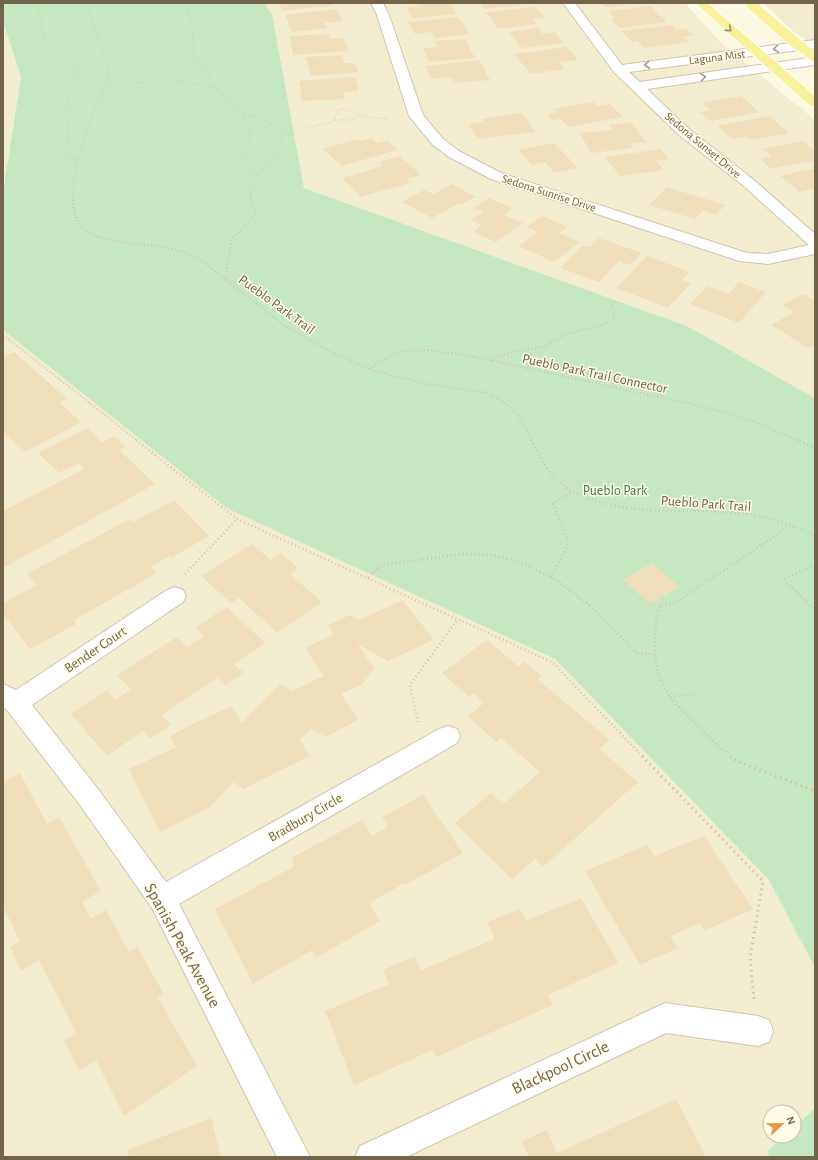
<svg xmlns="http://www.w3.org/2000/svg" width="818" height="1160" viewBox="0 0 818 1160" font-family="'Alegreya Sans',sans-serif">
	<rect width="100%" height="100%" fill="#fbf9e1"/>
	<path fill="#f3edd0" d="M264 3H685L721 43 815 120V398L687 326 304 188 272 14Z
		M763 3H815V46L794 32Z
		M3 21 21 77 3 192Z
		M3 330 228 509 555 659 769 880 815 968V1108L794 1127V1112H770V1136H784L768 1151 769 1157H3Z"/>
	<path fill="#c5e8c1" d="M3 3H264L272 14 304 188 687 326 815 398V968L769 880 555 659 228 509 3 330V192L21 77 3 21Z
		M815 1108V1157H769L768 1151 784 1136H794V1127Z"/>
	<path fill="#f0dfba" d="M287 3H331L333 5 283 11 279 5 287 4Z
		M417 3H449L457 14 413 18 406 7 418 6Z
		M481 3H527V4L485 9Z
		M602 3H633V4L605 7Z
		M650 6 667 22 619 28 611 19H615L608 11Z
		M535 7 545 18 533 19 537 24 498 29 486 12Z
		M337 9 343 21 324 23 327 28 292 32 285 15Z
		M458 17 470 34 435 38 432 32 415 34 408 22Z
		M672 25 677 30 686 29 693 35 683 37 689 42 644 48 637 41 632 42 622 31Z
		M538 28 543 34 555 32 564 43 522 48 508 32Z
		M329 34 330 39 344 38 348 51 293 55 290 36Z
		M465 39 475 58 429 62 423 48 438 47 435 41Z
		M567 47 578 60 559 62 565 69 531 74 514 54Z
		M342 55 344 63H355L358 72 311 76 306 57Z
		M479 60 490 80 454 83 451 77 432 79 425 66Z
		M355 77 359 91 343 92 344 99 302 101 299 81Z
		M741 96 759 112 710 121 699 112 710 110 702 103Z
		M593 102 597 106 610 104 623 117 568 127 561 119 552 120 547 115 557 113 554 109Z
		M522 113 535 132 478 139 468 124 484 122 482 119Z
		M769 116 789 133 752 140 747 137 733 139 717 126Z
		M631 122 646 142 630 144 633 148 592 153 579 133 613 130 609 125Z
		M371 138 377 143 388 140 398 150 342 166 323 149 356 139 358 141Z
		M803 141 815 151V160L771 169 760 159 772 156 763 149Z
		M554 143 578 168 554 173 545 162 532 165 518 150Z
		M661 149 669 159 656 161 664 170 620 176 605 157Z
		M400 156 421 175 406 179 410 183 361 197 342 178 383 166 379 162Z
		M815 168V189L800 192 780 176Z
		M452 184 476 197 460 205 458 204 432 218 401 202 424 190 433 194Z
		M667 187 725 205 716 215 703 211 695 219 649 205Z
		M488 198 513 208 504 215 523 223 496 242 473 232 482 225 471 220 483 212 474 208Z
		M542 216 568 227 559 233 580 242 554 262 518 246 538 232 527 227Z
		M599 238 642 253 630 265 619 261 599 282 560 268 583 245 590 247Z
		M647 256 690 272 682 280 691 283 668 308 616 288Z
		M739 282 766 292 739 323 690 304 708 286 728 294Z
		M803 294 815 301V345L808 348 771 325 794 312 782 305Z
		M14 352 67 399 59 402 81 422 25 452 3 432V357Z
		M87 428 102 442 114 436 126 447 119 450 155 484 3 568V511L84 469 79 463 59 473 38 453Z
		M174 500 209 536 171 558 170 556 151 566 157 573 74 620 76 624 30 649 3 614V603L37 585 27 574 130 519 133 522Z
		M252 544 271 560 281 553 298 568 290 574 322 602 277 633 239 598 231 603 201 576Z
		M652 563 679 587 650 604 623 580Z
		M403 600 434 640 388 661 357 644 375 669 361 685 341 694 358 720 325 737 311 728 300 740 310 756 243 789 234 782 210 807 160 832 129 769 176 747 170 736 197 722 232 706 242 723 280 684 291 691 324 676 305 648 334 634 328 625 350 615 359 620Z
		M227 607 265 643 234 664 244 673 225 685 217 678 161 715 171 725 150 739 143 731 107 756 71 714 107 690 115 700 131 689 117 675 177 637 187 647 204 636 195 627Z
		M487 640 518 666 524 662 542 676 537 679 610 740 599 749 638 782 543 867 535 859 512 879 455 823 491 793 503 804 540 772 501 738 496 742 468 716 484 703 473 693 469 697 442 673Z
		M20 773 47 824 59 817 101 891 82 902 91 919 106 910 129 952 137 947 164 994 158 998 197 1066 124 1116 96 1060 79 1071 64 1041 76 1033 39 960 21 971 10 947 20 941 3 906V782Z
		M423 795 463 853 405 885V883L369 903 380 921 316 958 312 950 253 984 215 909 295 866 291 858 362 820 372 836 388 827 382 817Z
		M704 836 753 909 704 931 700 923 670 936 678 948 640 965 585 871 647 845 655 856Z
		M581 898 618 963 548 995 553 1005 436 1057 433 1050 354 1085 325 1011 389 984 383 970 415 956 421 970 495 939 487 922 520 909 526 921Z
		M676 1099 706 1157H529L522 1141 547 1130 557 1153Z
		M211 1118 221 1157H129L128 1150Z"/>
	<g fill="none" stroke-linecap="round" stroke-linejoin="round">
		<g stroke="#cec5ac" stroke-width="2">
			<path id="street" d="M371 3H383L389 15 423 115 442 138 459 151 501 173 747 253 768 254 809 245 745 187 679 135 614 72 563 3H575L622 65 815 40V48L629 72 640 82 815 57V65L647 89 689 129 755 181 815 234V254L768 264 739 261 491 179 449 157 432 144 409 116 377 15Z
				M175 587 183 590 186 596 183 602 32 705 98 789 166 882 439 729 448 726 457 729 460 736 457 743 179 904 310 1157H277L152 908 80 805 7 710 3 707V684L16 690 167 590Z
				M665 1003 758 1016 769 1020 773 1031 769 1042 758 1046 666 1033 406 1157H355L360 1146Z"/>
		</g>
		<g stroke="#fff" stroke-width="2">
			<path id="primary" d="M695 3H708L815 96V107L810 106Z
				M744 3H757L815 52V62C805 59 751 13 744 3Z"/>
		</g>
		<path stroke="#d4c39d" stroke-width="1.5" stroke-dasharray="0.5 2" stroke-linecap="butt" d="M32 3C47 17 37 24 45 40 52 52 66 61 77 69L68 98 70 113 66 154 77 160
			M185 3 192 25 194 56 207 72 215 87 244 113 277 126 283 133
			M106 83 184 82 214 87
			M244 114C249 122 252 134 249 144 247 149 243 153 242 159L256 176
			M333 120H352L363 115
			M73 194C73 163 87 131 98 102 102 93 107 83 109 73 110 63 90 19 87 3
			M250 194 249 191C256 172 268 166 278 151 282 145 281 139 283 133L291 135 309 127 331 122 335 118 337 110C348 107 355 113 365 116 373 118 380 118 388 119"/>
		<path stroke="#d4c39d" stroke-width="2" stroke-dasharray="1 2.5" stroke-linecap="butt" d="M73 193C73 203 73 213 79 223 93 246 145 242 169 248 181 250 191 255 201 260L285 326 325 349 369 369 389 375 427 384 489 393 504 402 514 411 524 425 532 441
			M225 279 232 239 256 214 250 193
			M3 335 138 441
			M492 361 500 355 546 346C559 333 589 329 607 324 616 318 615 314 612 305L615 300
			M369 369 393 354 407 351 425 350 466 355 704 407 748 419 799 441"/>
		<path stroke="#d4c39d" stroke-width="2.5" stroke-dasharray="1 3" stroke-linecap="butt" d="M136 440 237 519 552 662 643 757
			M531 440C538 452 544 466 553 476 599 523 689 506 748 514 771 517 794 527 815 535
			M796 440 815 448
			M815 565 783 579 815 610
			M185 574 237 519
			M368 577 382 565 462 554 494 555 524 564 556 580 588 604 637 653 655 655 658 674 670 698 716 744 731 757
			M551 577 569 543 553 504 572 491
			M655 655 656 620 661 604 675 603 790 526
			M670 697 694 694
			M418 722 410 685 458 619"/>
		<path stroke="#d4c39d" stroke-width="3" stroke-dasharray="1.5 4" stroke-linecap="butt" d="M642 756 763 881 750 958 754 999
			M730 756 736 761 815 791"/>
		<use href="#street" fill="#fff" fill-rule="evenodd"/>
		<use href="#primary" fill="#f9f19b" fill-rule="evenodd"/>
	</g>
	<defs><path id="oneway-chevron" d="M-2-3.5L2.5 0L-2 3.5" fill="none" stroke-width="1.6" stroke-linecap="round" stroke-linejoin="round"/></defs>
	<use stroke="#9a8e62" href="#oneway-chevron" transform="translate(729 29) rotate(40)"/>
	<g stroke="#a39a89">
		<use href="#oneway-chevron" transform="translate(776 49) rotate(173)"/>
		<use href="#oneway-chevron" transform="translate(647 65) rotate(173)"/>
		<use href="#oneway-chevron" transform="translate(703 77) rotate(-8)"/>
	</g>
	<g text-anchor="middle" stroke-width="3" stroke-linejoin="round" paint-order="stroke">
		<g font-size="12" fill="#726449" stroke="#fffce7">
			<text transform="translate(717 57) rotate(-7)" y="4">Laguna Mist</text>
			<text transform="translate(703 145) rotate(40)" y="4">Sedona Sunset Drive</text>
			<text transform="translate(549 193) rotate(18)" y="4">Sedona Sunrise Drive</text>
		</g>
		<g font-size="14" fill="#726449" stroke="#fffce7">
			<text transform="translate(277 304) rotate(36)" y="5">Pueblo Park Trail</text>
			<text transform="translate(595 373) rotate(12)" y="5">Pueblo Park Trail Connector</text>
			<text transform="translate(706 503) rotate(4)" y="5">Pueblo Park Trail</text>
			<text transform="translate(95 649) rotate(-34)" y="5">Bender Court</text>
			<text transform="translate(305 817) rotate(-30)" y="5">Bradbury Circle</text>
		</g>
		<g font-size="14" fill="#447d44" stroke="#fffce7">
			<text x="615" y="495">Pueblo Park</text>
		</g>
		<g font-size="17" fill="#726449" stroke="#fffce7">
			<text transform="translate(183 945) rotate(61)" y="6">Spanish Peak Avenue</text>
			<text transform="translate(560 1067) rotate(-25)" y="6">Blackpool Circle</text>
		</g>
	</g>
	<rect width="818" height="1160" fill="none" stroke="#726449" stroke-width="8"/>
	<g transform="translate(782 1124) rotate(68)"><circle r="19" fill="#fffce7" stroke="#c7bfa8"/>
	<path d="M0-3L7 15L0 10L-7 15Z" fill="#e39849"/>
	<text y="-6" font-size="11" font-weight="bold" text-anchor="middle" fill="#726449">N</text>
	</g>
</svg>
